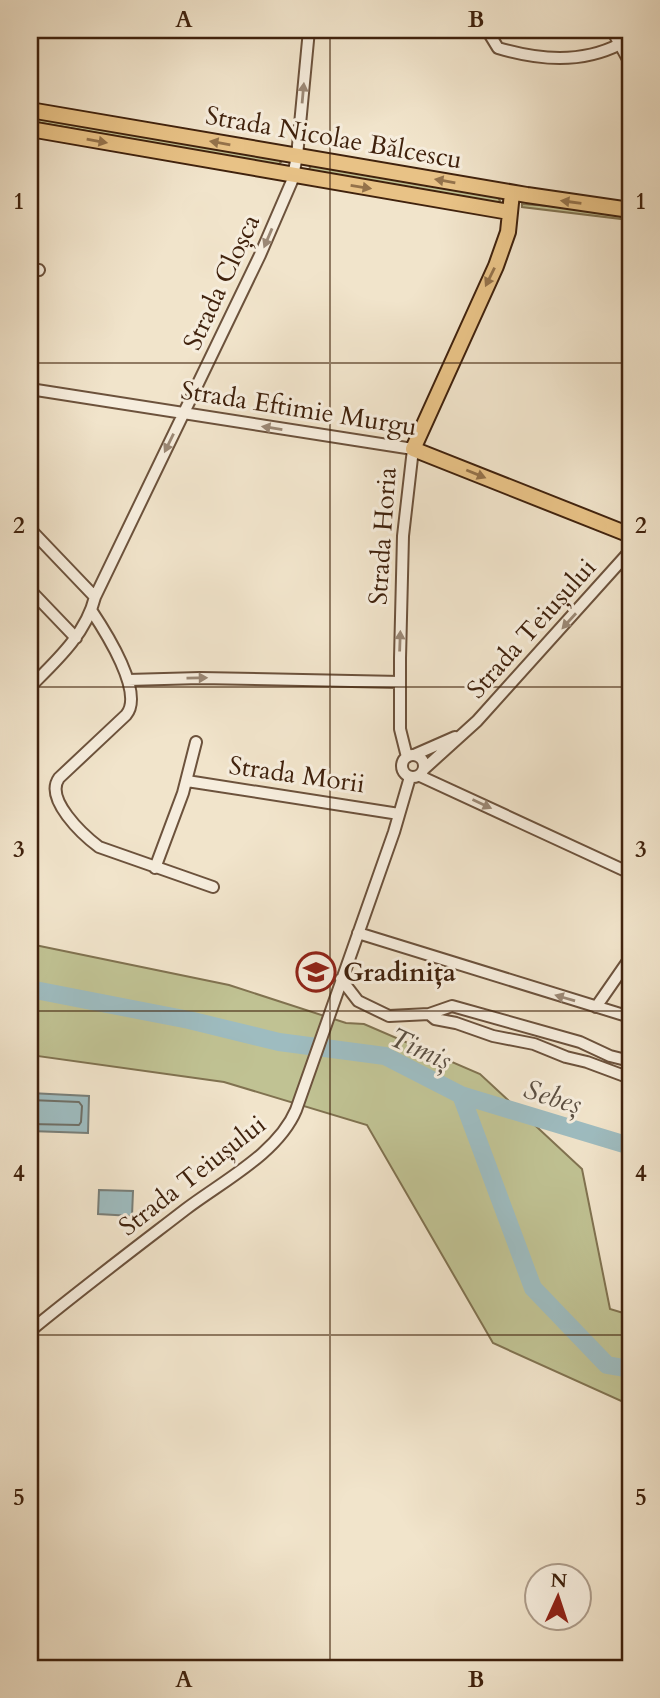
<svg xmlns="http://www.w3.org/2000/svg" width="660" height="1698" viewBox="0 0 660 1698" font-family="Cardo,serif">
	<rect width="100%" height="100%" fill="#f1e4cb"/>
	<filter id="stains"><feTurbulence type="fractalNoise" baseFrequency=".00286" numOctaves="4"/><feColorMatrix values="0 0 0 0 .2 0 0 0 0 .09 0 0 0 0 .02 0 0 0 .5 -.17"/></filter>
	<radialGradient id="worn" r=".72"><stop offset=".6" stop-color="#630" stop-opacity="0"/><stop offset="1" stop-color="#630" stop-opacity=".3"/></radialGradient>
	<path fill="#c0c293" stroke="#807250" stroke-width="2" d="M30 115 279 159 281 162 278 165 30 121Z
		M312 164 498 197 500 201 497 203 311 171 309 169Z
		M522 204 565 207 630 216V220L522 207Z
		M30 944 229 985 346 1023 364 1024 480 1074 582 1169 610 1309 630 1315V1405L493 1343 367 1125 224 1082 30 1055Z"/>
	<path fill="#9ebcc0" stroke="#787e78" stroke-width="2" d="M30 1093 89 1096 88 1133 30 1131Z
		M99 1190 133 1191 132 1216 98 1214Z"/>
	<g fill="none" stroke-linecap="round" stroke-linejoin="round">
		<path stroke="#6f6f66" stroke-width="2" d="M30 1100 79 1102 82 1106 81 1122 79 1125 30 1124"/>
		<path stroke="#9ebcc0" stroke-width="18" d="M30 989 189 1020 279 1042 385 1056 461 1095 630 1146
			M461 1095 533 1288 607 1365 630 1369"/>
		<g stroke="#6c523c" stroke-width="14">
			<path id="minor" d="M487 30 498 48C539 60 581 64 620 44
				M612 30 630 63
				M30 269 39 270
				M30 389 413 449 403 536 400 658V729L407 757
				M30 529 95 597
				M30 590 76 638
				M91 610C105 631 145 693 126 715L59 778C44 799 83 835 99 847L213 887
				M128 680 200 678 400 682
				M30 687C56 661 86 634 95 597L260 255 292 181 297 156 309 30
				M402 766a11 11 0 1 1 22 0a11 11 0 1 1-22 0Z
				M414 755 455 737
				M424 769 477 721 630 551
				M420 776 630 873
				M187 781 399 814
				M155 868 183 793 196 742
				M358 933 630 1017
				M341 979 358 1001 389 1016 429 1014 452 1006 580 1042 610 1056 630 1061
				M596 1007 630 958
				M429 1014 435 1019 456 1023 493 1036 534 1044 566 1057 587 1062 630 1078
				M30 1331C81 1289 134 1249 186 1209 223 1181 278 1153 296 1110L394 832 410 777"/>
		</g>
		<g stroke="#40220d" stroke-width="18">
			<path id="major" d="M30 110 527 195 630 210
				M30 129 509 212
				M512 193 508 232 496 266 413 449 630 535"/>
		</g>
		<use href="#minor" stroke="#f6eddd" stroke-width="10"/>
		<use href="#major" stroke="#e8c286" stroke-width="14"/>
	</g>
	<defs><path id="oneway-solid" d="M-6-.8H1V-3.2L6.5 0L1 3.2V.8H-6Z" transform="scale(1.75)"/></defs>
	<g fill="#9b8875">
		<use href="#oneway-solid" transform="translate(303 93) rotate(-85)"/>
		<use href="#oneway-solid" transform="translate(268 238) rotate(113)"/>
		<use href="#oneway-solid" transform="translate(272 428) rotate(-171)"/>
		<use href="#oneway-solid" transform="translate(169 443) rotate(116)"/>
		<use href="#oneway-solid" transform="translate(569 621) rotate(132)"/>
		<use href="#oneway-solid" transform="translate(400 641) rotate(-88)"/>
		<use href="#oneway-solid" transform="translate(197 678) rotate(-1)"/>
		<use href="#oneway-solid" transform="translate(482 804) rotate(25)"/>
		<use href="#oneway-solid" transform="translate(565 998) rotate(-164)"/>
	</g>
	<g fill="#94724a">
		<use href="#oneway-solid" transform="translate(97 141) rotate(10)"/>
		<use href="#oneway-solid" transform="translate(220 143) rotate(-170)"/>
		<use href="#oneway-solid" transform="translate(445 181) rotate(-170)"/>
		<use href="#oneway-solid" transform="translate(361 187) rotate(9)"/>
		<use href="#oneway-solid" transform="translate(571 202) rotate(-172)"/>
		<use href="#oneway-solid" transform="translate(490 277) rotate(116)"/>
		<use href="#oneway-solid" transform="translate(476 474) rotate(22)"/>
	</g>
	<path fill="none" stroke="#40220d" stroke-width="2" stroke-opacity="0.55" d="M330 30V1668M30 363H630M30 687H630M30 1011H630M30 1335H630"/>
	<defs>
		<g id="school-ring" transform="scale(2.0125)"><circle r="9.5" fill="#f6eddd" stroke="#8f2418" stroke-width="1.5"/><path d="M0-5L7-2L0 1L-7-2ZM-4 1L0 2.5L4 1V4Q0 6-4 4Z" fill="#8f2418"/></g>
	</defs>
	<g fill-rule="evenodd">
		<use href="#school-ring" x="316" y="972"/>
	</g>
	<g text-anchor="middle" stroke-width="6" stroke-linejoin="round" paint-order="stroke">
		<g font-size="26" fill="#40220d" stroke="#f6eddd">
			<text transform="translate(334 137) rotate(10)" y="9">Strada Nicolae Bălcescu</text>
			<text transform="translate(221 282) rotate(-65)" y="9">Strada Cloșca</text>
			<text transform="translate(299 408) rotate(9)" y="9">Strada Eftimie Murgu</text>
			<text transform="translate(382 536) rotate(-86)" y="9">Strada Horia</text>
			<text transform="translate(531 628) rotate(-48)" y="9">Strada Teiușului</text>
			<text transform="translate(297 774) rotate(8)" y="9">Strada Morii</text>
			<text transform="translate(192 1175) rotate(-38)" y="9">Strada Teiușului</text>
		</g>
		<g font-size="26" font-weight="bold" fill="#40220d" stroke="#f6eddd" text-anchor="start">
			<text x="343" y="981">Gradinița</text>
		</g>
		<g font-size="28" font-style="italic" fill="#5c5043" stroke="#f6eddd">
			<text transform="translate(421 1048) rotate(24)" y="10">Timiș</text>
			<text transform="translate(553 1096) rotate(17)" y="10">Sebeș</text>
		</g>
	</g>
	<rect width="660" height="1698" fill="none" stroke="#f1e4cb" stroke-width="77"/>
	<g transform="translate(558 1597) rotate(3)"><circle r="33" fill="#f6eddd" stroke="#ad9c8a" stroke-width="2"/>
	<path d="M0-5L12 26L0 18L-12 26Z" fill="#8f2418"/>
	<text y="-10" font-size="19" font-weight="bold" text-anchor="middle" fill="#40220d">N</text>
	</g>
	<rect x="38" y="38" width="584" height="1622" fill="none" stroke="#40220d" stroke-width="2.5"/>
	<g font-size="23" text-anchor="middle" font-weight="bold" fill="#40220d">
		<text x="184" y="27">A</text>
		<text x="476" y="27">B</text>
		<text x="19" y="209">1</text>
		<text x="641" y="209">1</text>
		<text x="19" y="533">2</text>
		<text x="641" y="533">2</text>
		<text x="19" y="857">3</text>
		<text x="641" y="857">3</text>
		<text x="19" y="1181">4</text>
		<text x="641" y="1181">4</text>
		<text x="19" y="1505">5</text>
		<text x="641" y="1505">5</text>
		<text x="184" y="1687">A</text>
		<text x="476" y="1687">B</text>
	</g>
	<rect width="100%" height="100%" filter="url(#stains)"/>
	<rect width="100%" height="100%" fill="url(#worn)"/>
</svg>
